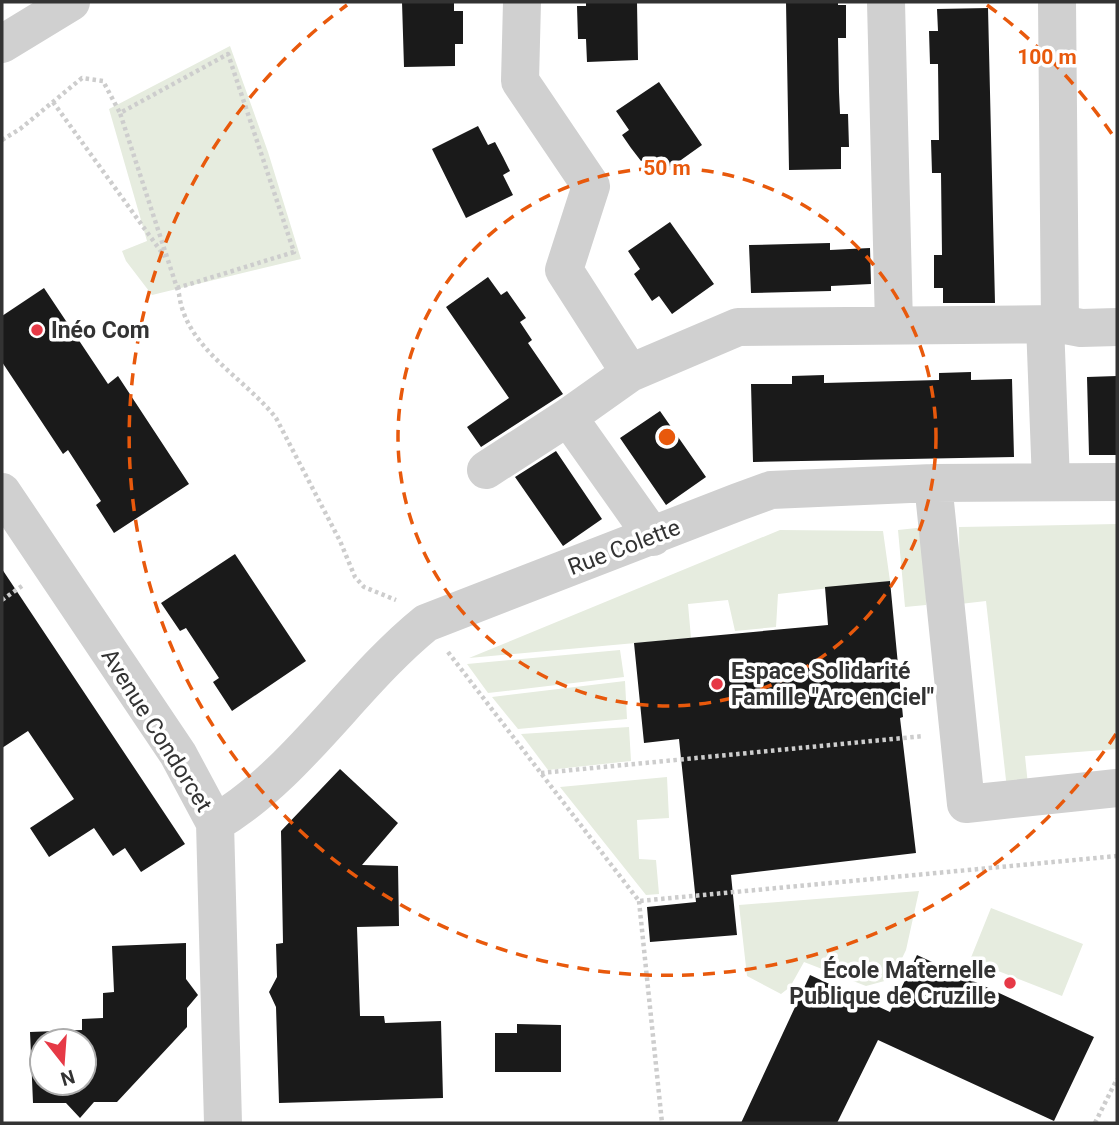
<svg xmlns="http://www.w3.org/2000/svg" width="1119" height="1125" viewBox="0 0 1119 1125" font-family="Roboto,sans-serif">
	<rect width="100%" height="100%" fill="#fff"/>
	<path fill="#e6ecdf" d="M230 46 268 152 301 259 152 295 126 261 122 251 147 241 109 109Z
		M1117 524V749L1025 756 1028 785 1007 789 986 601 960 604 959 527Z
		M926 527V605L905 607 898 530Z
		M780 530 883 531 890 581 778 594 776 627 735 631 728 600 688 604 691 638 469 658Z
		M620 650 624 677 488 693 467 664Z
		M625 681 627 719 518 729 492 697Z
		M629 727 631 761 548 770 521 734Z
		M667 777 669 818 637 820 639 859 656 860 659 894 646 895 560 787Z
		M919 891 906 950 892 979 866 986 804 962 790 987 781 994 747 976 739 905Z
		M991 908 1083 944 1062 996 970 960Z"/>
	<path fill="#1a1a1a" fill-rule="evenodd" d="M402 2H454V11H463V44H455V66L404 67Z
		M586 2H637L638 60 587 62 586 39H578L577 6H586Z
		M786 2H838V5H846V38H838L839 92 840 114H848L849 147H841V169L789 170Z
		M988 8 995 303H943V288H934V255H942L941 173H932L931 140H939L938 64H930L929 31H938L937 9Z
		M659 82 702 145 660 175 648 157 641 161 631 148 622 135 629 130 616 111Z
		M478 126 488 145 495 142 503 157 510 171 503 175 513 195 466 218 432 149Z
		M670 222 714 284 672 314 659 296 652 301 634 274 640 269 628 251Z
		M830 243V250L870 248 871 284 831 286V291L751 293 749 245Z
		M488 277 501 295 507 291 526 318 520 322 532 340 528 343 563 394 481 447 467 427 509 398 446 307Z
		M44 288 108 384 118 376 189 484 114 533 96 505 101 501 68 450 63 454 2 362V316Z
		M971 372V380L1012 379 1014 457 753 462 751 384H792V376L824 375V383L939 380V373Z
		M1117 376V455H1089L1087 377Z
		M660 411 706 477 666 505 620 438Z
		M556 451 602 519 563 546 515 477Z
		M235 554 306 661 232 711 213 682 219 678 186 628 180 631 161 603Z
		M2 569 185 844 141 872 125 848 113 856 94 828 49 857 30 828 74 799 28 731 2 748Z
		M890 581 903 717 900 718 916 853 731 875 737 935 650 942 647 907 696 902 679 739 644 743 634 643 828 625 825 587Z
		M340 769 398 823 362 865 398 866 399 926 357 927 360 1016H384L385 1023 441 1021 443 1098 279 1103 276 1007 269 992 277 977 276 944 283 943 281 831Z
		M186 943V979L198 995 187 1008V1027L117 1102H94L80 1118 66 1103H33L30 1032 82 1030V1019L103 1018V993L114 992 112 946ZM42 1041H84V1083H42Z
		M917 955 1094 1037 1054 1121 878 1040 837 1123H741L810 975 890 1012Z
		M517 1024 561 1025V1072H495V1033H517Z"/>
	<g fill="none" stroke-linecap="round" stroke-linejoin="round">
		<path stroke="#cdcdcd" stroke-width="4.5" stroke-dasharray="3.5 3.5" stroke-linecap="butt" d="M53 102 165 257
			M2 140 20 129 82 78 103 81 120 113
			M177 288 294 252 228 54 120 113 179 294C186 349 244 377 276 418L340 541 355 577 364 587 396 600
			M2 600 22 586
			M448 652 639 901 1117 856
			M541 773 924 736
			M639 901 662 1123
			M1095 1123 1117 1079"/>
		<path stroke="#d0d0d0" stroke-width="38" d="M522 2 520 81 591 186 564 270 630 373 738 327 1060 324 1057 2
			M886 2 894 325
			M2 44 71 2
			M1045 324 1051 482
			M1060 324 1081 328 1117 327
			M630 373 568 417 653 537
			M486 470 568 417
			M933 483 966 804 1117 788
			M2 492 178 754 215 823 223 1123
			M215 823C297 775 352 683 426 623L738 502 771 490 933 483 1117 482"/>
	</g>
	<g fill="none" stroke="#e8590c" stroke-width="3.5" stroke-dasharray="12 9">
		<circle cx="667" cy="437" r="269"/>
		<path d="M1116 734A538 538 0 1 1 347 5M987 5A538 538 0 0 1 1116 140"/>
	</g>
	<g fill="#e63946" stroke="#fff" stroke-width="2.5">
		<circle cx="37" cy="330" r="7"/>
		<circle cx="717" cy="684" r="7"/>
		<circle cx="1010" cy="983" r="7"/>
	</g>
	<g text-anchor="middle" stroke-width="7" stroke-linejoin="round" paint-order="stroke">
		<g font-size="23" font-weight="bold" fill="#333" stroke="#fff" text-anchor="start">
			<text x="51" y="338">Inéo Com</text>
			<text x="731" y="679">Espace Solidarité<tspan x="731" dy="26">Famille "Arc en ciel"</tspan></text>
			<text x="996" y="978" text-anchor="end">École Maternelle<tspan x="996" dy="26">Publique de Cruzille</tspan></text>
		</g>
		<g font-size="23" fill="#333" stroke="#fff">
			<text transform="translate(624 547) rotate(-21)" y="8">Rue Colette</text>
			<text transform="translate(157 730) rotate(58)" y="8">Avenue Condorcet</text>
		</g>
	</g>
	<circle cx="667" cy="437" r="10" fill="#e8590c" stroke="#fff" stroke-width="3.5"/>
	<g font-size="21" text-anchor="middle" font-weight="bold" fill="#e8590c" stroke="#fff" stroke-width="7" stroke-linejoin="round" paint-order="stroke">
		<text x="1047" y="64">100 m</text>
		<text x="667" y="175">50 m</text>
	</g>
	<rect width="1119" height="1125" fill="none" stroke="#333333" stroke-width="7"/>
	<g transform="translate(63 1062) rotate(163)"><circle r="33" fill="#ffffff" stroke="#adadad" stroke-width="2"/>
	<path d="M0-5L12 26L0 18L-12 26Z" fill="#e63946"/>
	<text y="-10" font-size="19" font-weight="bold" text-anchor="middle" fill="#333333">N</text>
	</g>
</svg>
